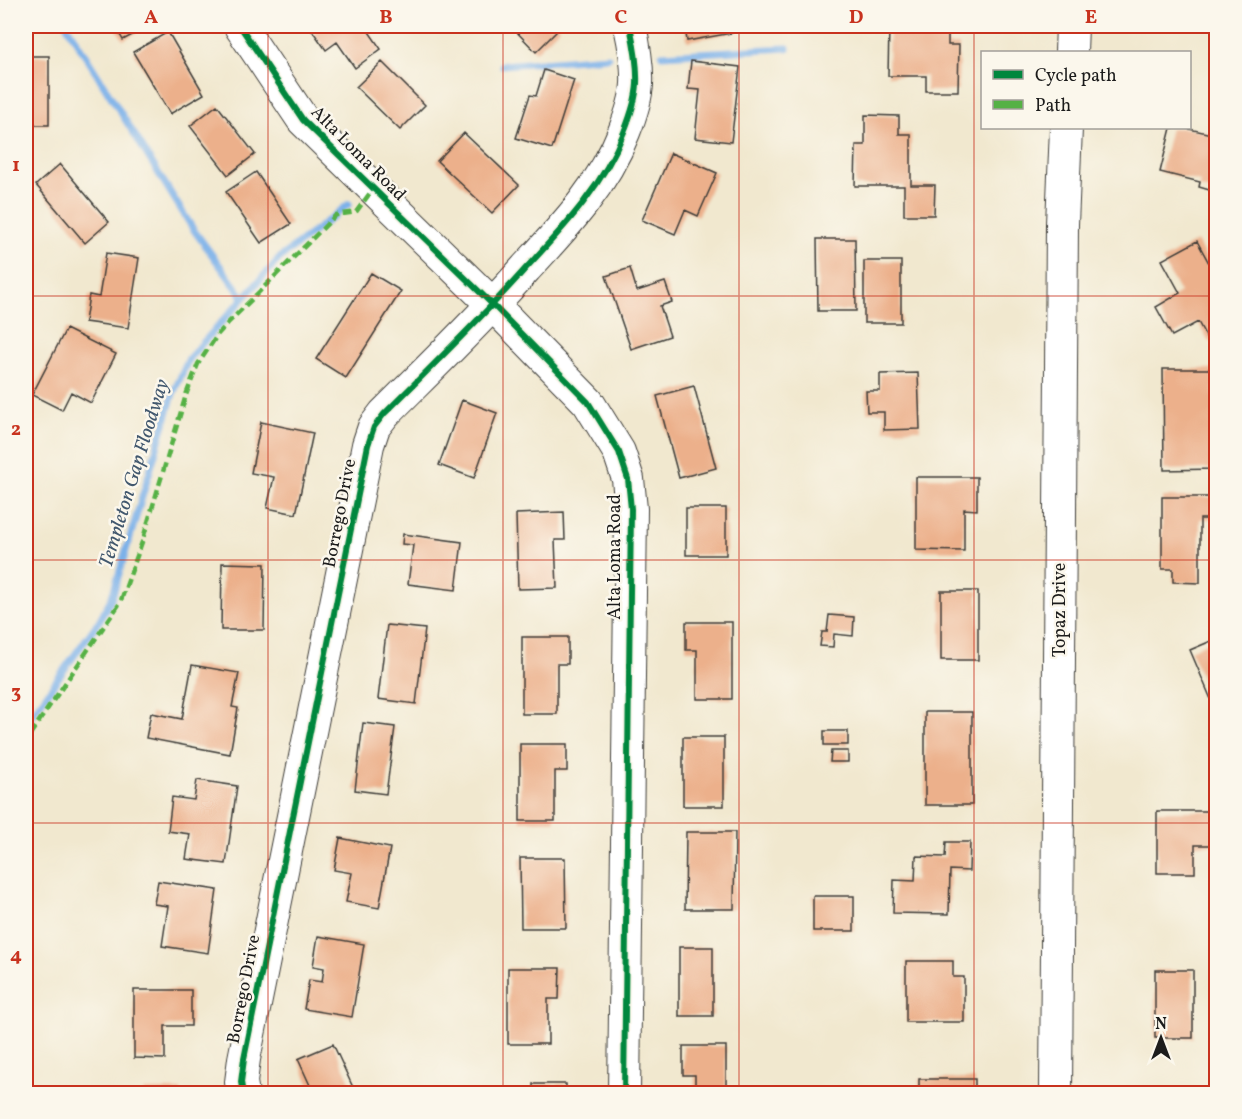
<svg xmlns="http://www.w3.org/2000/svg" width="1242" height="1119" viewBox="0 0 1242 1119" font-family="Vollkorn,serif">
	<rect width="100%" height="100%" fill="#fbf7ec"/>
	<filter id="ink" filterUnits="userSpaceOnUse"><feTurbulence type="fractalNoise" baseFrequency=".0167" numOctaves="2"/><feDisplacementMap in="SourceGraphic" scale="12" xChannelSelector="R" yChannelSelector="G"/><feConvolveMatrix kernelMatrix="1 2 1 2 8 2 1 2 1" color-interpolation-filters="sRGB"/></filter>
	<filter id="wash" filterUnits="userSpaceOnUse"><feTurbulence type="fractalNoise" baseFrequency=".008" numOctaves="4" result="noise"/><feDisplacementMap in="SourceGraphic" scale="24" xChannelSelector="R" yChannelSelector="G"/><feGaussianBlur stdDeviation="1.35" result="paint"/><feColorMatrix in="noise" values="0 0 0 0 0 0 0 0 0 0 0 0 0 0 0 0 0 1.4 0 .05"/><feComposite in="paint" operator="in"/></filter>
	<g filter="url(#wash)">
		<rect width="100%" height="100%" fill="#f1e8cf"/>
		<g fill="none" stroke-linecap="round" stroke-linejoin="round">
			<path stroke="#7bb1e9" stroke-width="7" d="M67 26 193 229 243 297
				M662 55 787 48
				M502 65 608 57
				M26 723 99 621 112 597 173 394 189 358 280 258 349 204"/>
		</g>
		<g id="blocks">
			<path fill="#ecb08b" d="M115 26H149L123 40Z
				M309 26H365L381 49 355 68 337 42 326 50Z
				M511 26H558L560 28 536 52Z
				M685 26H731L732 33 687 41Z
				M889 26H948V45H959L958 91H926V76H888Z
				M168 32 204 94 170 114 133 52Z
				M26 56H49V125H26Z
				M691 61 740 67 731 142 695 138 700 90 688 89Z
				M382 62 425 105 400 130 356 87Z
				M544 70 574 80 552 149 516 138 530 95 536 96Z
				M217 105 255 154 228 175 190 126Z
				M865 115 899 116V134H911V185H935L934 215H904V186H855L856 145H865Z
				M1171 128H1185L1216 135V192L1199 187 1200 182 1160 172Z
				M464 133 519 185 492 213 437 161Z
				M671 153 717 173 698 216 685 210 675 234 642 220Z
				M60 164 109 222 85 243 36 185Z
				M256 172 291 224 261 243 226 192Z
				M817 239H855L856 311H818Z
				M1197 241 1216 276V338L1209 342 1198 322 1172 336 1156 307 1180 293 1162 260Z
				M106 253 139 258 128 328 85 322 89 295 99 297Z
				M864 261H901V323H864Z
				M630 268 637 291 665 282 672 302 660 306 670 336 631 349 606 276Z
				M371 273 401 291 346 378 316 359Z
				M66 329 116 354 91 403 71 392 62 410 32 395Z
				M1163 369H1213L1215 469 1164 470Z
				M918 373 920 429 884 430V412H867L866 391H880V374Z
				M694 386 716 468 679 478 657 396Z
				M462 400 497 413 474 478 439 465Z
				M261 422 313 433 296 514 267 508 274 477 251 473Z
				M916 477H977V510L964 509V551L916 550Z
				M1162 497H1216V519H1200V583L1173 582V569H1162Z
				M686 508H726V555H686Z
				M564 512 565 540H555L557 588 518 589 516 514Z
				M403 534 462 542 456 590 408 584 413 545 402 544Z
				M222 563 265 564 264 630H221Z
				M941 591H978V660H941Z
				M829 615 854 617 853 636 834 634 833 647 820 646 822 632H827Z
				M686 622H732V699H697V650H686Z
				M387 625 425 629 416 704 378 699Z
				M522 637H568V664H557V714H522Z
				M1216 639V711L1190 650Z
				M192 665 239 673 232 707 238 708 230 754 146 738 151 713 182 719Z
				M925 712H972V805H925Z
				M363 723 395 727 386 794 355 790Z
				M824 731H848V745H824Z
				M683 737H724V806H683Z
				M520 744H567V771H555V821H520Z
				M831 751H848V762H830Z
				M197 780 237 786 226 864 186 859 190 834 168 831 172 797 194 800Z
				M1157 811H1216V845H1195V873H1157Z
				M686 832H735L734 909H685Z
				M340 838 390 848 379 908 346 902 352 873 334 870Z
				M946 842H970L969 871 950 870 949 914 893 913 894 880 915 881 916 856 945 857Z
				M520 858H565L566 928H521Z
				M158 881 217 890 208 953 162 946 168 906 154 904Z
				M813 896H854V931H813Z
				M318 936 364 944 352 1017 304 1009 309 980 322 982 324 968 313 966Z
				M679 947H713V1016H679Z
				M906 961H953V977H964V1022H906Z
				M508 968H560L559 999H548V1044H508Z
				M1155 970H1193V1038H1155Z
				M134 990H191V1026H165V1059L134 1058Z
				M333 1044 356 1094H314L298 1059Z
				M683 1046H726V1094H695V1075H683Z
				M919 1079H975V1094H919Z
				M533 1084H566V1094H533Z
				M144 1090H181V1094H144Z"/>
		</g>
	</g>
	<g filter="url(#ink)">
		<use href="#blocks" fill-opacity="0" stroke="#3c3b37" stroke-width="1.5"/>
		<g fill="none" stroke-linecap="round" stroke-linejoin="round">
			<g stroke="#3c3b37" stroke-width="34">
				<path id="minor" d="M240 26 303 120 493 305 588 402 619 452 628 479 631 509 624 1094
					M1071 52 1072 26
					M243 1094 241 1082 244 1059 368 445 374 427 384 414C432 366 481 319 526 268 565 226 603 186 624 132 630 117 636 101 637 84 638 65 634 44 630 26
					M1056 1094 1062 224 1066 128"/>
			</g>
			<use href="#minor" stroke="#fff" stroke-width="32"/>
			<path stroke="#55b145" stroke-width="4.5" stroke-dasharray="9 4.5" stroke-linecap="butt" d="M26 747 29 736 120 603 142 542 186 395 198 364 218 334 228 323 336 215 356 212 373 189"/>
			<g stroke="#fbf7ec" stroke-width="10">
				<path id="cycleway" d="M240 26 303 120 493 305 588 402 619 452 628 479 631 509 624 1094
					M243 1094 241 1082 244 1059 368 445 374 427 384 414C432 366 481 319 526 268 565 226 603 186 624 132 630 117 636 101 637 84 638 65 634 44 630 26"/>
			</g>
			<use href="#cycleway" stroke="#00873e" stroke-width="6"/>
		</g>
	</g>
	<path fill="none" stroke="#c8321e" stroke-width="1.5" stroke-opacity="0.55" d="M268 26V1094M503 26V1094M739 26V1094M974 26V1094M26 296H1216M26 560H1216M26 823H1216"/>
	<g text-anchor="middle" stroke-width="5" stroke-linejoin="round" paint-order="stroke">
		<g font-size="18" fill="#1c1c1c" stroke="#fbf7ec">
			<text transform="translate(359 153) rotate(45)" y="6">Alta Loma Road</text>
			<text transform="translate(339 513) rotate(-79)" y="6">Borrego Drive</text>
			<text transform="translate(614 557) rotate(-90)" y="6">Alta Loma Road</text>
			<text transform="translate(1059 610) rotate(-90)" y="6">Topaz Drive</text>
			<text transform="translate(243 989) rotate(-79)" y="6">Borrego Drive</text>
		</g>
		<g font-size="20" font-style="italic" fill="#42586e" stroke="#fbf7ec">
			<text transform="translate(133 473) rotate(-73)" y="7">Templeton Gap Floodway</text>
		</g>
	</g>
	<rect width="1242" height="1119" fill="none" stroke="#fbf7ec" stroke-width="66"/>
	<rect x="981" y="51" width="210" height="78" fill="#fbf7ec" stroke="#a29f99" stroke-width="1.5"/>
	<rect x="993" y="70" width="30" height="9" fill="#00873e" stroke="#a29f99" stroke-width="1.5"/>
	<text x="1035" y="81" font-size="18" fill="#1c1c1c">Cycle path</text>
	<rect x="993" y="100" width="30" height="9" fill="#55b145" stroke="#a29f99" stroke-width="1.5"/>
	<text x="1035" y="111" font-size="18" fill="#1c1c1c">Path</text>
	<g transform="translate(1161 1038)" stroke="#fbf7ec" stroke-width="4.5" paint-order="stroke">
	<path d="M0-4.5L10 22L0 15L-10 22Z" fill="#1c1c1c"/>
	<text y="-9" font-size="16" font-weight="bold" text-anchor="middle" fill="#1c1c1c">N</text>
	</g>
	<rect x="33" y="33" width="1176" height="1053" fill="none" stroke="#c8321e" stroke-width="2"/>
	<g font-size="20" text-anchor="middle" font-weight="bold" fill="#c8321e">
		<text x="151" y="23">A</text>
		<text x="386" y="23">B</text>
		<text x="621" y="23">C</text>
		<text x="856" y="23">D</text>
		<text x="1091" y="23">E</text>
		<text x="16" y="171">1</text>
		<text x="16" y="435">2</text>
		<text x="16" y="698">3</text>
		<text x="16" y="961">4</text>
	</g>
</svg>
